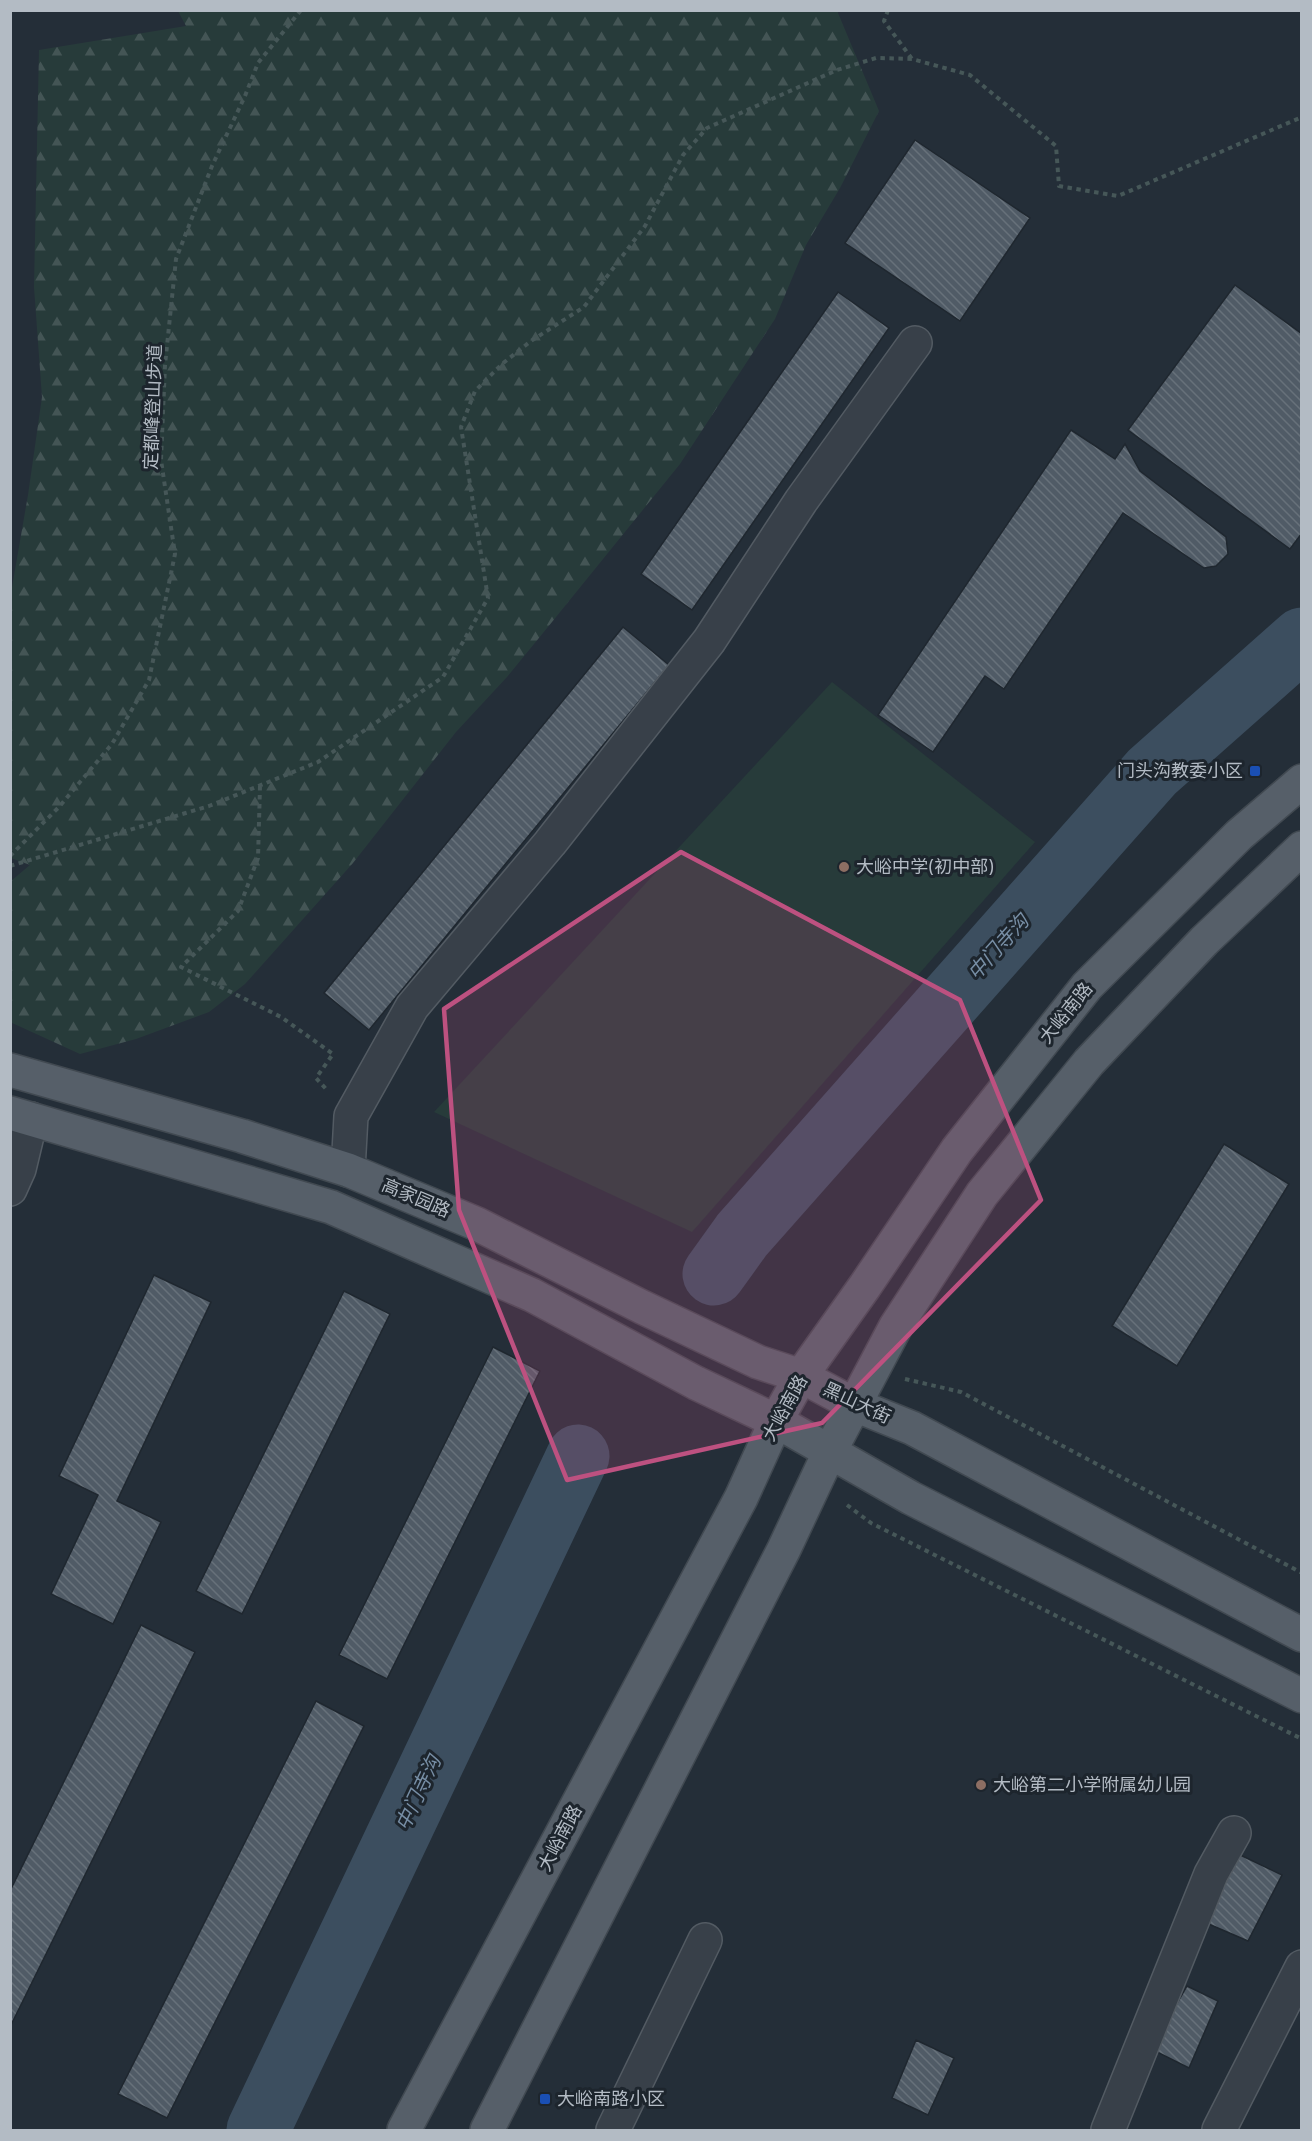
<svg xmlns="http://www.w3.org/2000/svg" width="1312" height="2141" viewBox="0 0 1312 2141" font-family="Overpass,'Noto Sans SC',sans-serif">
	<defs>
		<pattern id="forest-firs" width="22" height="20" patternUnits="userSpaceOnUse" patternTransform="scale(1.5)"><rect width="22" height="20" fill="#273b3a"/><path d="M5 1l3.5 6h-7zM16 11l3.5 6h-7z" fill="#455"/></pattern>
		<pattern id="building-back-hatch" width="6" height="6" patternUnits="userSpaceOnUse" patternTransform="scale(1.5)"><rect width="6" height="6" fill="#505b66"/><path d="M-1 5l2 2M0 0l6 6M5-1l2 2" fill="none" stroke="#67717a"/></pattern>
	</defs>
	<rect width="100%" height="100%" fill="#242e38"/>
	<path fill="#273b3a" d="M832 682 1035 842 692 1232 434 1112Z"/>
	<path fill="url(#forest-firs)" d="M178 11H838V13L879 111 840 188 806 245 775 319 680 464 552 622 507 677 456 732 353 863 245 984 209 1012 136 1039 80 1054 10 1022 11 881 30 865 11 858V593L28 495 42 397 34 287 39 50 186 26Z"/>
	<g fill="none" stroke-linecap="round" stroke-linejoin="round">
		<path stroke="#3c4e5f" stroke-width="63" d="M714 1274 742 1235 1152 772 1302 639
			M258 2130 578 1456"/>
	</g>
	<path fill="url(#building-back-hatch)" stroke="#1f272f" stroke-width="1.5" d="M915 140 1030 218 960 321 845 243Z
		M1235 285 1302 334V533L1290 549 1128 430Z
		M838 292 889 328 692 610 641 574Z
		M1071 430 1115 459 1125 444 1140 471 1226 537 1228 554 1216 566 1204 568 1123 513 1004 689 985 676 933 752 878 715Z
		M623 627 669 665 369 1030 324 993Z
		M1224 1144 1289 1184 1177 1366 1112 1326Z
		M154 1275 211 1302 117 1501 161 1522 113 1624 51 1594 98 1495 59 1476Z
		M344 1291 390 1314 242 1614 196 1591Z
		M493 1347 540 1371 387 1679 339 1655Z
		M141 1625 195 1652 10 2027V1891Z
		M316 1701 364 1726 167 2118 118 2094Z
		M1234 1852 1282 1875 1248 1941 1204 1922Z
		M1187 1986 1218 2001 1189 2068 1151 2049Z
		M916 2040 954 2058 928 2115 892 2098Z"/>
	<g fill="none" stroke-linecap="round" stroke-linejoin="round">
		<g stroke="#535b63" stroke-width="36">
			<path id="minor" d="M348 1170 351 1116 412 1007 550 843 709 641 801 501 915 343
				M10 1189 19 1169 31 1119
				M613 2130 705 1940
				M1108 2130 1211 1874 1234 1833
				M1219 2130 1302 1967"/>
		</g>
		<g stroke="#414951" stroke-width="36">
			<path id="major" d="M10 1070 242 1136 348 1170 477 1224 642 1307 758 1362 801 1376 855 1405 912 1428 1302 1635
				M10 1113 331 1207 532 1295 696 1383 776 1421 911 1498 1302 1696
				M404 2130 741 1498 776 1421 801 1376 865 1286 957 1150 1087 986 1239 835 1302 781
				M487 2130 784 1549 830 1451 896 1326 982 1194 1089 1062 1204 941 1302 848"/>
		</g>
		<path stroke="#465758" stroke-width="4" stroke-dasharray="4.5 4.5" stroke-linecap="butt" d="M888 10 884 21 912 59
			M260 786 258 858 238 911 181 967 281 1017 333 1054 316 1078 327 1090
			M10 856 59 807 112 744 149 680 175 554 161 460 165 365 176 259 212 166 245 96 258 63 301 10
			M10 866 209 806 318 762 443 677 488 598 461 427 475 391 502 364 531 341 584 307 645 226 683 155 707 128 837 70 876 58 912 59 970 75 1056 146 1059 186 1118 196 1302 117
			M905 1379 961 1392 1302 1573
			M847 1505 871 1523 1302 1739"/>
		<use href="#minor" stroke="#384049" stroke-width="33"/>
		<use href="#major" stroke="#565f69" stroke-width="33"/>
	</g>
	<path fill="#bd5180" fill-opacity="0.2" stroke="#bd5180" stroke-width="4.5" stroke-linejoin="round" d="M681 852 960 1000 1041 1200 822 1423 567 1480 459 1210 444 1009Z"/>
	<g fill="#1a4fb4" stroke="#1d252d" stroke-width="2">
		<rect x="1249" y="765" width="12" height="12" rx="3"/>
		<rect x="539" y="2093" width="12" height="12" rx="3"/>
	</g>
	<g fill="#8d6e63" stroke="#1d252d" stroke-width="2">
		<circle cx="844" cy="867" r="6"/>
		<circle cx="981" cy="1785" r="6"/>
	</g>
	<g text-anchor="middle" stroke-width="6" stroke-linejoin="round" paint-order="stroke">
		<g font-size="18" fill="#b3bbc4" stroke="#1d252d">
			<text transform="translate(153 407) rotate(-88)" y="6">定都峰登山步道</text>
			<text transform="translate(1066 1013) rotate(-51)" y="6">大峪南路</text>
			<text transform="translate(416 1198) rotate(23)" y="6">高家园路</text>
			<text transform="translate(857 1403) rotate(25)" y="6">黑山大街</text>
			<text transform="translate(785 1408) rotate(-61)" y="6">大峪南路</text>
			<text transform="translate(560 1838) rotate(-62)" y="6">大峪南路</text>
		</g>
		<g font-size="18" fill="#b3bbc4" stroke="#1d252d" text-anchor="start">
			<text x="1243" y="777" text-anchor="end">门头沟教委小区</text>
			<text x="856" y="873">大峪中学(初中部)</text>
			<text x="993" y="1791">大峪第二小学附属幼儿园</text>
			<text x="557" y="2105">大峪南路小区</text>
		</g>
		<g font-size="20" font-style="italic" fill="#778ea5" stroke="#1d252d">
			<text transform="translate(998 947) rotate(-48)" y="7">中门寺沟</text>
			<text transform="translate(418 1793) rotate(-65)" y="7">中门寺沟</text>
		</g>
	</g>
	<rect width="1312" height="2141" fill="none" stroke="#b3bbc4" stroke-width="24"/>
</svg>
